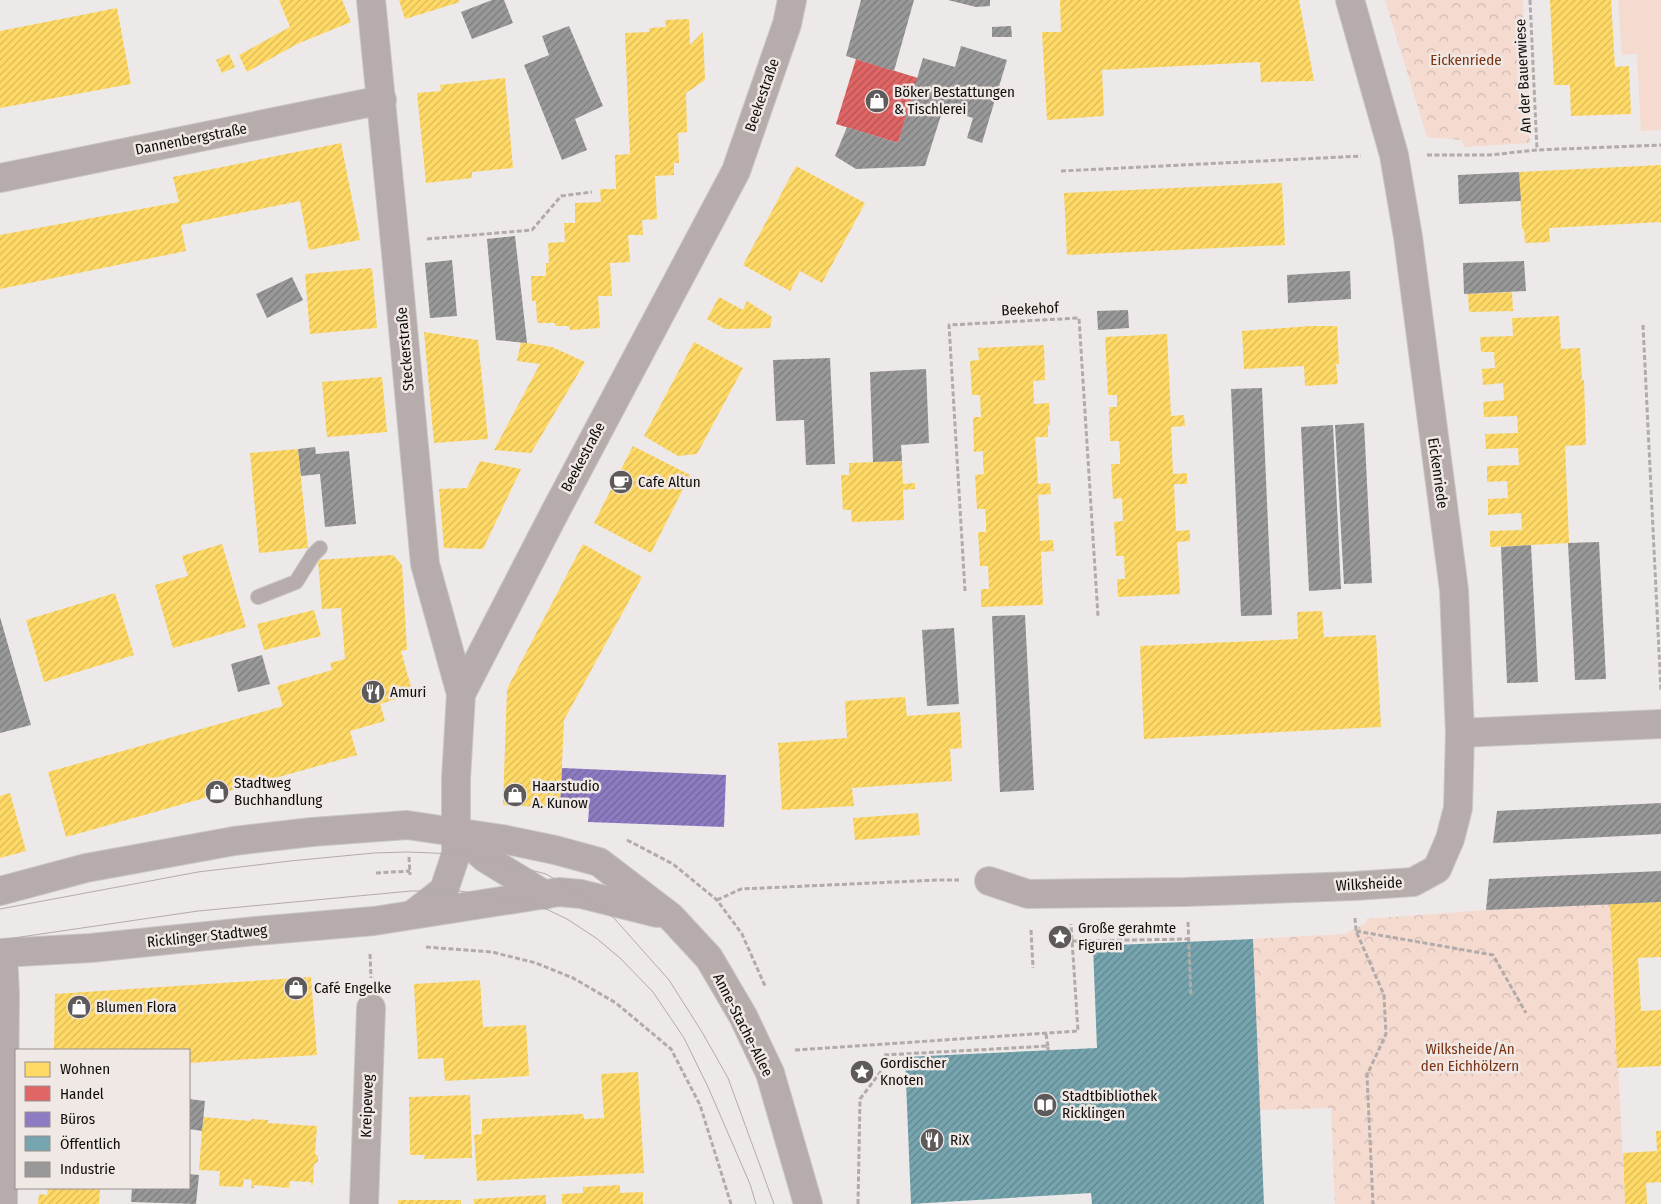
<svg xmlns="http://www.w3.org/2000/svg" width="1661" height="1204" viewBox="0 0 1661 1204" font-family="'Fira Sans Condensed',sans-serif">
	<defs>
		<pattern id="park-crowns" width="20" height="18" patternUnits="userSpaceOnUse" patternTransform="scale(1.25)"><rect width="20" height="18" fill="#f5dad0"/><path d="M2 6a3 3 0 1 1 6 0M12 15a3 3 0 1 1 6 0" fill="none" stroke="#d1bab1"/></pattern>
		<pattern id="homes-hatch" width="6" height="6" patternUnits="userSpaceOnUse" patternTransform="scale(1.25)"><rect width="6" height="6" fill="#ffd966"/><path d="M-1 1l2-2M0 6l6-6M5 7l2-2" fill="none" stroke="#d9b957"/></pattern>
		<pattern id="shops-hatch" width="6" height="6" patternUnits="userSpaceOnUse" patternTransform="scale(1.25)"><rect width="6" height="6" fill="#e06666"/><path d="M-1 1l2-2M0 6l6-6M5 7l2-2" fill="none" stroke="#b45252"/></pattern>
		<pattern id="offices-hatch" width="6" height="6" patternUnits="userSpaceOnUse" patternTransform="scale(1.25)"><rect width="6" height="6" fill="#8e7cc3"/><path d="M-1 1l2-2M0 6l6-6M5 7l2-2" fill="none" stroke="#72649d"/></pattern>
		<pattern id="public-hatch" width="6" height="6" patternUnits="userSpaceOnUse" patternTransform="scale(1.25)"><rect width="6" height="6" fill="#76a5af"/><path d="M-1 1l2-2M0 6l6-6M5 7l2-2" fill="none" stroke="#5f858d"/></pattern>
		<pattern id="industry-hatch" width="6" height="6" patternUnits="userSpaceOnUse" patternTransform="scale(1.25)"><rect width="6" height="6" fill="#999"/><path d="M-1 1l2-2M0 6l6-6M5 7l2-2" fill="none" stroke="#7b7b7b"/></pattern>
	</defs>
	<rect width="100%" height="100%" fill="#ede9e8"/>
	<path fill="#f5dad0" d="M1618 0H1661V130L1641 131 1637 54 1622 55Z"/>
	<path fill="url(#park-crowns)" d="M1385 0H1523L1530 143 1464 147 1462 140 1427 137Z
		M1610 904 1625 1204H1335L1331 1108 1260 1110 1253 939 1345 934 1367 922 1366 919 1486 910Z"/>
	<path fill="url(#homes-hatch)" d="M279 0H342L351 22 297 44 247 72 239 55 290 27Z
		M399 0H459L460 2 405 19Z
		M1060 0H1299L1314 81 1261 82 1260 62 1102 70 1104 116 1047 120 1042 32H1061Z
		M1550 0H1611L1615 67 1629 66 1631 114 1571 116 1570 85H1554Z
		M117 8 131 84 0 108V31Z
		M689 19 690 45 703 32 705 80 686 93 687 132 678 133 679 163H674V175L655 176 657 219 642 220 643 235H628L630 262 610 263 612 296H598L600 328 570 330 569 326H555V323H537L536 301H532L531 276H546V263H549L548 243 565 242 564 223H575V203L601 202 600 189H616L615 155 630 154 625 33 649 32V28L666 27 665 20Z
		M229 54 235 67 222 73 216 60Z
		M505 78 513 168 472 172V178L426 183 417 93 441 91 440 85Z
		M341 143 360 240 309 250 300 201 181 225 186 251 0 289V235L179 202 173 177Z
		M1661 165V222L1549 228 1550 242 1525 243 1524 229H1522L1519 172Z
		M796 166 865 203 822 283 800 271 790 291 743 265Z
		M1282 183 1285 245 1067 255 1064 193Z
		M372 268 377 328 310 334 305 274Z
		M1512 292 1513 311 1469 312 1468 294Z
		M719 297 743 310 747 301 772 317 770 328 725 329 707 319Z
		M1559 316 1561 349 1580 348 1582 380H1584L1586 445 1565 446 1569 543 1490 547V531L1522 530 1521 513 1488 515V499L1508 498 1507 481 1487 482V466L1519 465 1518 448 1486 449 1485 434 1518 433 1517 416 1484 417 1483 402 1504 400 1503 383 1483 385 1482 369 1495 368 1494 352H1481L1480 337 1513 336 1512 318Z
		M1311 326H1337L1339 364H1336L1338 384 1305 386 1304 366 1244 369 1242 331Z
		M424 332 478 340 488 439 434 443Z
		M1167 334 1171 416 1184 415 1185 426 1171 427 1173 474 1187 473V484H1174L1176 531 1190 530V541L1177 542 1180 594 1118 597 1117 579H1125L1124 556H1116L1114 522 1123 521 1122 498 1113 499 1111 464H1120V453L1119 441H1110L1109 407H1117V395H1108L1105 337Z
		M521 342 552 347 585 362 531 453 494 450 540 364 517 361Z
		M694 342 743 368 697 454 678 456 644 436Z
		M1044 345 1045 380 1033 381 1034 404 1049 403 1050 425H1048V437H1035L1038 484 1050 483 1051 494 1038 495 1040 541 1053 540 1054 551 1041 552 1043 605 981 607V589H989L988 566H980L978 532H986V520L985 509H977L975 475 984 474 983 463V451L974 452 973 417H981L980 395H972L970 361 979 360 978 348Z
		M382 377 387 432 327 437 322 382Z
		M633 446 690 475 651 553 594 523Z
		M298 449 308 548 259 553 250 453Z
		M480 461 521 469 483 549 444 548 439 489 467 488Z
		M902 461 903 484 915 483V489L903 490 904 520 852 522 851 510H843L841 475H849V463Z
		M222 544 246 627 173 648 155 585 188 576 182 556Z
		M583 544 642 577 564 720 560 808 503 805 507 689Z
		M393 555 402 565 407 650 401 651 413 694 380 704 385 721 350 731 357 755 66 837 48 772 283 706 277 686 332 670 330 663 345 659 341 608 322 609 318 560Z
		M115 593 134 655 44 682 26 620Z
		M314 610 321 636 264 650 257 624Z
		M1322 611 1324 637 1376 635 1381 727 1144 739 1140 646 1298 639 1297 612Z
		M905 697 907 716 960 712 962 748 950 749 952 781 852 788 854 806 782 810 778 743 847 738 845 701Z
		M10 793 26 851 0 858V796Z
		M918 813 920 835 855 840 853 818Z
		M1661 902V957L1638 958 1641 1011 1661 1010V1066L1617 1068 1610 904Z
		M311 977 317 1055 189 1063V1050H54L55 994Z
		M480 980 483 1027 526 1025 529 1076 445 1081 443 1058 418 1059 414 984Z
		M638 1072 644 1173 477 1181 474 1135 482 1134V1119L583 1114 584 1119 604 1118 601 1074Z
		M470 1095 472 1158 424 1159 425 1155H410L409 1097Z
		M203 1117 251 1121V1119L268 1120V1123L317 1126 315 1154 318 1156V1162L314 1164 313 1185H311V1182L290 1181 289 1188 254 1185V1188H251L252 1180 244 1179 243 1187 219 1186 220 1171 199 1170Z
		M1656 1131H1661V1182L1646 1183 1647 1204H1625L1623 1153 1657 1151Z
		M620 1185V1193L643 1192V1204H562V1194L583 1193V1187Z
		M48 1188H100L99 1204H38L39 1194 47 1195Z
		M546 1195V1204H474V1199Z
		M398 1200H461V1204H398Z"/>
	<path fill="url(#shops-hatch)" d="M856 59 918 78 898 143 836 124Z"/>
	<path fill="url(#offices-hatch)" d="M562 768 726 775 724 827 588 822 589 809 560 808Z"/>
	<path fill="url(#public-hatch)" d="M1253 939 1264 1204H1092L1091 1193 911 1204 905 1057 1097 1048 1093 946Z"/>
	<path fill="url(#industry-hatch)" d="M492 0H504L513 23 472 39 461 12Z
		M861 0H914L894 71 846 56Z
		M948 0H990V6L976 7Z
		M569 26 603 106 575 119 587 150 562 160 524 65 549 55 542 36Z
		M1011 26 1012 37H992V27Z
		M961 46 1007 60 982 143 967 138 973 118 943 109 925 166 856 169 835 156 847 127 898 143 923 58 955 67Z
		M1519 172 1521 201 1459 204 1458 175Z
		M515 236 527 343 496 340 487 239Z
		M452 260 457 316 430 318 425 263Z
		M1524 261 1526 291 1464 294 1463 263Z
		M1350 271 1351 299 1288 303 1287 275Z
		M292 277 303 300 267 318 256 294Z
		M1128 310 1129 328 1098 330 1097 311Z
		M830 358 835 464 806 465 804 420 776 421 773 360Z
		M926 369 929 443 901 445 902 461 873 462 870 372Z
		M1262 388 1272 615 1241 616 1231 389Z
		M1364 423 1372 583 1344 584 1335 425Z
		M1333 425 1341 589 1309 591 1301 427Z
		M315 447 316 454 349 451 356 524 325 527 320 474 301 476 298 449Z
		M1599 542 1606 679 1575 680 1568 543Z
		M1531 545 1538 682 1507 683 1501 547Z
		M1025 615 1034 790 1000 792 992 616Z
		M0 617 31 725 0 733Z
		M954 628 959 704 927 706 922 630Z
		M262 655 270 684 238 692 231 664Z
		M1661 803V834L1493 843 1497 811Z
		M1661 871V902L1486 910 1489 879Z
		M189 1099 205 1101 202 1131 189 1129Z
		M189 1174 199 1175 196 1204 131 1202 132 1188H189Z"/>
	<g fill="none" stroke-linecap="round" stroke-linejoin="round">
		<g stroke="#c9c7c6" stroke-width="16">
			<path id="service" d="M258 597 296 582 313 555 320 548"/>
		</g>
		<g stroke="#c9c7c6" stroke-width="30">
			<path id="minor" d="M371 0 396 253 425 564 461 694
				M0 178 382 100
				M1460 733 1661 724
				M456 832 485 858 545 895
				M989 881 1028 894 1185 892 1354 886 1413 882 1437 869 1450 839 1458 808 1460 733 1454 590 1408 237 1394 155 1350 0
				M413 914 444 890 456 854V779L461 694 554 514 736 171 787 24 792 0
				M3 953 5 995 3 1204
				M364 1204 371 1008"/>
		</g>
		<g stroke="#c9c7c6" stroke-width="30">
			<path id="tertiary" d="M0 891 86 868 234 841 312 832 407 825 502 839 555 850 599 862 671 917 709 958 743 1016 770 1073 808 1204
				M0 953 91 948 256 931 374 921 559 892 581 894 657 913"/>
		</g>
		<path stroke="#b2abaa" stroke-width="3" stroke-dasharray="5 2.5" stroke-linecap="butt" d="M1530 0 1537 150
			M1427 155H1489L1537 150 1661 145
			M1061 171 1361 156
			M427 239 532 230 561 196 592 192
			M1643 325 1661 692
			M965 591 949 325 1079 318 1098 616
			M627 840 673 864 717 900 742 934 765 986
			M409 857 410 875
			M376 873 410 871
			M717 900 741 889 938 880H959
			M1355 918 1356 931 1384 995 1386 1034 1367 1075 1373 1204
			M1188 922 1191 997
			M1031 930 1033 968
			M1356 931 1493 955 1526 1013
			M1072 941 1189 939
			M426 947 492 952 536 963 573 978 616 1003 671 1049 700 1105 731 1204
			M370 954 371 978
			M1046 1034 1048 1046
			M795 1050 1078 1031 1071 924
			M858 1204 860 1099 885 1066 884 1055 1048 1046V1050"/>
		<use href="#service" stroke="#b6acab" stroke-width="14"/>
		<use href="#minor" stroke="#b6acab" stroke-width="28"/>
		<use href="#tertiary" stroke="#b6acab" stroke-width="28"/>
		<path stroke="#b2abaa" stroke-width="1" d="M0 909 198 872 290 861 374 853 408 852 456 854 485 858 546 874 581 894 613 917 669 980 702 1032 728 1078 774 1204
			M0 940 198 911 411 891H460L514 899 538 905 567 919 596 938 620 958 653 992 684 1038 708 1087 750 1184 756 1204"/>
	</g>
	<defs>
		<g id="shop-disc" transform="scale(1.25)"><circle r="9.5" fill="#5d5a59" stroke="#f0e8e5"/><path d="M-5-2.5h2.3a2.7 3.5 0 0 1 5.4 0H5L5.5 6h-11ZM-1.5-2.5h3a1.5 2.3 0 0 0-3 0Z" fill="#fff"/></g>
		<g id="cafe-disc" transform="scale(1.25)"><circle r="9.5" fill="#5d5a59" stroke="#f0e8e5"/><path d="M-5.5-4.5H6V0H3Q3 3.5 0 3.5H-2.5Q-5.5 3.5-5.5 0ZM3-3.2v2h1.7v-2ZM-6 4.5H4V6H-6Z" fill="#fff"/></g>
		<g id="restaurant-disc" transform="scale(1.25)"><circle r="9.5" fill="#5d5a59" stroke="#f0e8e5"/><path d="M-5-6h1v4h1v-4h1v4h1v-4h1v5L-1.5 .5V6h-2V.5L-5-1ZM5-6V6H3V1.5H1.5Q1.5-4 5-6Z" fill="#fff"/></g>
		<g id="sight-disc" transform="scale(1.25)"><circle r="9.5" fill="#5d5a59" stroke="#f0e8e5"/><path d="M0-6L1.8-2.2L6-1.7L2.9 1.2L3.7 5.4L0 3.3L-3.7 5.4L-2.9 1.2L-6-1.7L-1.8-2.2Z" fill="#fff"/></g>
		<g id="library-disc" transform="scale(1.25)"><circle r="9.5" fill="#5d5a59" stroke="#f0e8e5"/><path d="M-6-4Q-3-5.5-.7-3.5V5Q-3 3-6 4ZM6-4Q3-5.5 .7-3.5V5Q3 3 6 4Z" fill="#fff"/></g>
	</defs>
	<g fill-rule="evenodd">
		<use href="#shop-disc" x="877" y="101"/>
		<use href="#cafe-disc" x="621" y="482"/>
		<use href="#restaurant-disc" x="373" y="692"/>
		<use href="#shop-disc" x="217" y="792"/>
		<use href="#shop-disc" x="515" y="795"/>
		<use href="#sight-disc" x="1060" y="937"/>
		<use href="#shop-disc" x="296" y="988"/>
		<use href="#shop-disc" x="79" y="1007"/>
		<use href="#sight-disc" x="862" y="1072"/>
		<use href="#library-disc" x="1045" y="1105"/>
		<use href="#restaurant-disc" x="932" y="1140"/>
	</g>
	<g text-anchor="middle" stroke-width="5" stroke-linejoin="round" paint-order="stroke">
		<g font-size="15" fill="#7b3212" stroke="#f0e8e5">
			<text x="1466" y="65">Eickenriede</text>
			<text x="1470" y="1054">Wilksheide/An<tspan x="1470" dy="17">den Eichhölzern</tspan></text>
		</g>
		<g font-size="15" fill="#0f0d0c" stroke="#f0e8e5">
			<text transform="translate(1523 76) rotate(-93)" y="5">An der Bauerwiese</text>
			<text transform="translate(762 95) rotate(-71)" y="5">Beekestraße</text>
			<text transform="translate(191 139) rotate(-11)" y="5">Dannenbergstraße</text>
			<text transform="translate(1030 309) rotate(-3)" y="5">Beekehof</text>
			<text transform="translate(405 349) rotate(-95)" y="5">Steckerstraße</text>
			<text transform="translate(583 457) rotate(-62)" y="5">Beekestraße</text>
			<text transform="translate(1438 473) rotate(82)" y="5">Eickenriede</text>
			<text transform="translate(1369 884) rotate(-3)" y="5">Wilksheide</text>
			<text transform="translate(207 936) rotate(-6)" y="5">Ricklinger Stadtweg</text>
			<text transform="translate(743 1025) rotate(63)" y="5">Anne-Stache-Allee</text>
			<text transform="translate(367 1106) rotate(-88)" y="5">Kreipeweg</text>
		</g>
		<g font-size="15" fill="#0f0d0c" stroke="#f0e8e5" text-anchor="start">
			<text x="894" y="97">Böker Bestattungen<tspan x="894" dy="17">&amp; Tischlerei</tspan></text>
			<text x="638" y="487">Cafe Altun</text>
			<text x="390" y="697">Amuri</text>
			<text x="234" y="788">Stadtweg<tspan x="234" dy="17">Buchhandlung</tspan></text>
			<text x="532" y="791">Haarstudio<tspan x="532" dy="17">A. Kunow</tspan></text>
			<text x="1078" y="933">Große gerahmte<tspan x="1078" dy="17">Figuren</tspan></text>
			<text x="314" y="993">Café Engelke</text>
			<text x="96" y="1012">Blumen Flora</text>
			<text x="880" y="1068">Gordischer<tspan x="880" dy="17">Knoten</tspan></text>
			<text x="1062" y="1101">Stadtbibliothek<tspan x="1062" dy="17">Ricklingen</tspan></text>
			<text x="950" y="1145">RiX</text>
		</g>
	</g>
	<rect x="15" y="1049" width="175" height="140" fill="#f0e8e5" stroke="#96908e"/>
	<rect x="25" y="1062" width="25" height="15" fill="#ffd966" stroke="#96908e"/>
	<text x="60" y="1074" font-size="15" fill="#0f0d0c">Wohnen</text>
	<rect x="25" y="1086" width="25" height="15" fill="#e06666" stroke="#96908e"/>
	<text x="60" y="1099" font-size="15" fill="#0f0d0c">Handel</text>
	<rect x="25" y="1112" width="25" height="15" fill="#8e7cc3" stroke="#96908e"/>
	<text x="60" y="1124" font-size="15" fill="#0f0d0c">Büros</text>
	<rect x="25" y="1136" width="25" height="15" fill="#76a5af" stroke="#96908e"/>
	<text x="60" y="1149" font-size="15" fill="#0f0d0c">Öffentlich</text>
	<rect x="25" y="1162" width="25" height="15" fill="#999999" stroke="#96908e"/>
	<text x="60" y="1174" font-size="15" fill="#0f0d0c">Industrie</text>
</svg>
